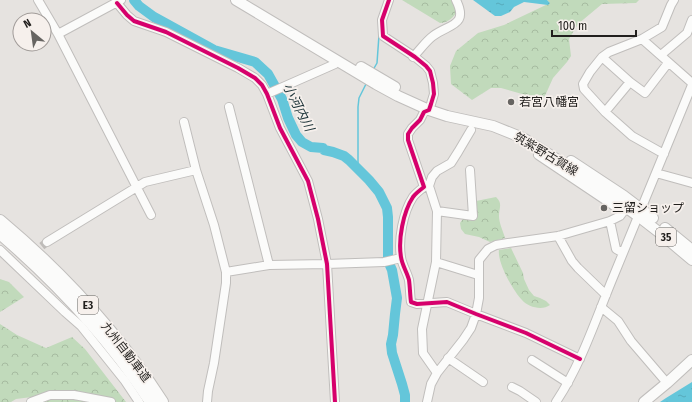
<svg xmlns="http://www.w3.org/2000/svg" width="692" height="402" viewBox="0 0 692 402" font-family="'Fira Sans Condensed','Noto Sans JP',sans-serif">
	<defs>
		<pattern id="forest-crowns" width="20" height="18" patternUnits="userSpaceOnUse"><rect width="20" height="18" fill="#c1dabb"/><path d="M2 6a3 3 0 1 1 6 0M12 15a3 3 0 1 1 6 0" fill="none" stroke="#a6bba0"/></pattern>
		<pattern id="water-ripples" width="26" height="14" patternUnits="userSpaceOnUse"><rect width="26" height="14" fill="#64c6da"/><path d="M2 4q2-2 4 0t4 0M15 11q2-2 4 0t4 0" fill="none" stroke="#56aabb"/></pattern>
	</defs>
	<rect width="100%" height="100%" fill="#e6e3e0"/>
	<path fill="url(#forest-crowns)" d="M402 0H452L457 11C454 17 448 23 440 23Z
		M547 0H639L636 3 602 4 578 24 569 39 571 56 567 62 553 78 544 98 539 101 536 98 501 88H491L472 100 451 84 450 66 456 51 478 33 504 25 550 3Z
		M496 197C503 204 499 207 499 216 499 223 503 231 505 238L490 242 479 237 465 234 461 229 460 223 476 201Z
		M511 248 523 273 524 279 529 290 534 296 540 298 546 301 550 305C542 311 528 307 522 300 513 291 497 262 499 250Z
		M0 279 9 282 24 297 0 312Z
		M0 324 17 335 46 348 72 337 85 349 126 402H38L32 397 16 399 11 402H0Z"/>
	<path fill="url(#water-ripples)" d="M473 0H547L550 3 548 5 524 2 514 7 510 12 501 16H495Z
		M692 382V402H660L666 398Z"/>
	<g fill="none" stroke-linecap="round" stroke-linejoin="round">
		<path stroke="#64c6da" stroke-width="1.5" d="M373 70 377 63 379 35
			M358 169V107L359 98 367 82"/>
		<path stroke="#64c6da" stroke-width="10" d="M134 0 139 6 154 17 214 50 255 62 268 74 282 99 288 118 296 135 302 142 311 147 323 148 324 150 333 152 344 156 349 160 369 180 379 192 387 208 388 217V261L392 270 397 298 395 314 393 335 391 344 392 353 402 384 405 395V402"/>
		<path stroke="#bfbcb9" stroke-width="8" stroke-dasharray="8 4" stroke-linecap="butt" d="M23 261 47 242"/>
		<g stroke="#c0bebc" stroke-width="10">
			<path id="minor" d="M38 0 58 34 151 215
				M389 0 382 20 383 36 415 57 426 66 430 71 433 83 434 94 431 104 429 110 424 112 420 120 412 128 408 134V140L424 187C420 190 416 193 413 197 403 212 398 240 401 257 402 265 407 272 409 280 410 287 410 295 411 302L417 304 447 302 476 314 526 333 580 359
				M117 3 127 15 134 21 166 32 238 68 255 78 262 85 267 94 280 128 308 181 318 219 327 264 335 402
				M58 34 121 0
				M642 39 692 83
				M661 55 687 33 692 20
				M413 57C420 50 426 41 433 36 449 24 469 26 456 0
				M602 57 630 82 645 93 668 63
				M267 94 335 64 337 60
				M229 107 269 265
				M605 112 630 82
				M184 122 196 170 214 225 226 272V283L214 363 208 391 207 402
				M541 149 538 155 623 212
				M664 154 632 136 605 112 584 89 583 84 590 72 602 57 609 52 642 39 662 27 671 5 674 0
				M656 173 692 183
				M437 211 473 216 470 170
				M610 221 616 249 623 253
				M558 236 572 261 578 268 606 295
				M47 242 145 182 196 170
				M0 250 65 312 81 326 125 381 139 402
				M436 262 478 275
				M226 272 269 265 327 264 384 262 401 258
				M601 307 618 321 631 341 667 383
				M448 358 483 382
				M532 360 568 383
				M437 373 423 353 422 329 436 262 437 211 429 186 432 177 437 171 451 163 458 152 471 130
				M512 387 520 391 536 402
				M31 402 50 395H74L111 402
				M427 402 431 384 437 373 463 340 471 328 476 314 479 298V260L488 249 496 245 508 243 558 236 610 221 620 216 623 212 625 207
				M556 402C582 363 596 318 614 275 640 212 666 148 692 85"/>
		</g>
		<g stroke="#c0bebc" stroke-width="12">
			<path id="major" d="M236 0 376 84 398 96 429 110 447 116 493 126 523 138 566 165 638 216 660 233 692 260
				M361 67 395 87
				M571 161 624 196 653 218
				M665 228 692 250
				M644 402 667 383 692 360"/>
		</g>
		<g stroke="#c0bebc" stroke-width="14">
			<path id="highway" d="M0 221C62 273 118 334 162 402
				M0 233C57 282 110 339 151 402"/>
		</g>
		<use href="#minor" stroke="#fbfbfa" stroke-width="8"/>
		<use href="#major" stroke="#fbfbfa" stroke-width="10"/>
		<use href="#highway" stroke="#fbfbfa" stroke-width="12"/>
		<g stroke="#f6f0ec" stroke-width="6">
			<path id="cycleway" d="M389 0 382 20 383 36 415 57 426 66 430 71 433 83 434 94 431 104 429 110 424 112 420 120 412 128 408 134V140L424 187C420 190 416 193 413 197 403 212 398 240 401 257 402 265 407 272 409 280 410 287 410 295 411 302L417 304 447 302 476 314 526 333 580 359
				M117 3 127 15 134 21 166 32 238 68 255 78 262 85 267 94 280 128 308 181 318 219 327 264 335 402"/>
		</g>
		<use href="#cycleway" stroke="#d6006c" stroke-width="4"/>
	</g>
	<g fill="#666461" stroke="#f6f0ec" stroke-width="1.5">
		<circle cx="511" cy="102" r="4"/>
		<circle cx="604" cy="208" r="4"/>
	</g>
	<g text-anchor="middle" stroke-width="3.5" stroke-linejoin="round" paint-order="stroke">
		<g fill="#f6f0ec" stroke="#615e5b" stroke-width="1">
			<rect x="656" y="228" width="20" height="18" rx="3"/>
			<rect x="78" y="296" width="20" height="18" rx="3"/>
		</g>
		<g font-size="11" font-weight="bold" fill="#211f1d">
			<text x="666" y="241">35</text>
			<text x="88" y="309">E3</text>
		</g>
		<g font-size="12" fill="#211f1d" stroke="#f6f0ec" text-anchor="start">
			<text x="519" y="106">若宮八幡宮</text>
			<text x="612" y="212">三留ショップ</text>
		</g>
		<g font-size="12" fill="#211f1d" stroke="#f6f0ec">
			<text transform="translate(546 154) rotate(31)" y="4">筑紫野古賀線</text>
			<text transform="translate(126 352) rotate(52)" y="4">九州自動車道</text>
		</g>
		<g font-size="13" font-style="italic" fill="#1c3338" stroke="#f6f0ec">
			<text transform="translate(299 107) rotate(63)" y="5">小河内川</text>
		</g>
	</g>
	<g transform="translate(32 32) rotate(331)"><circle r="19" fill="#f6f0ec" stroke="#a19c99"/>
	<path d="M0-3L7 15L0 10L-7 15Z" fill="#666461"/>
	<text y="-6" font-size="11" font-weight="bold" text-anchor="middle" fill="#211f1d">N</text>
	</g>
	<path d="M552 30v6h84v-6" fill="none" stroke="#211f1d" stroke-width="2"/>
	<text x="558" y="30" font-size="12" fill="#211f1d" stroke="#f6f0ec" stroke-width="3" paint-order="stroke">100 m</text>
</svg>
